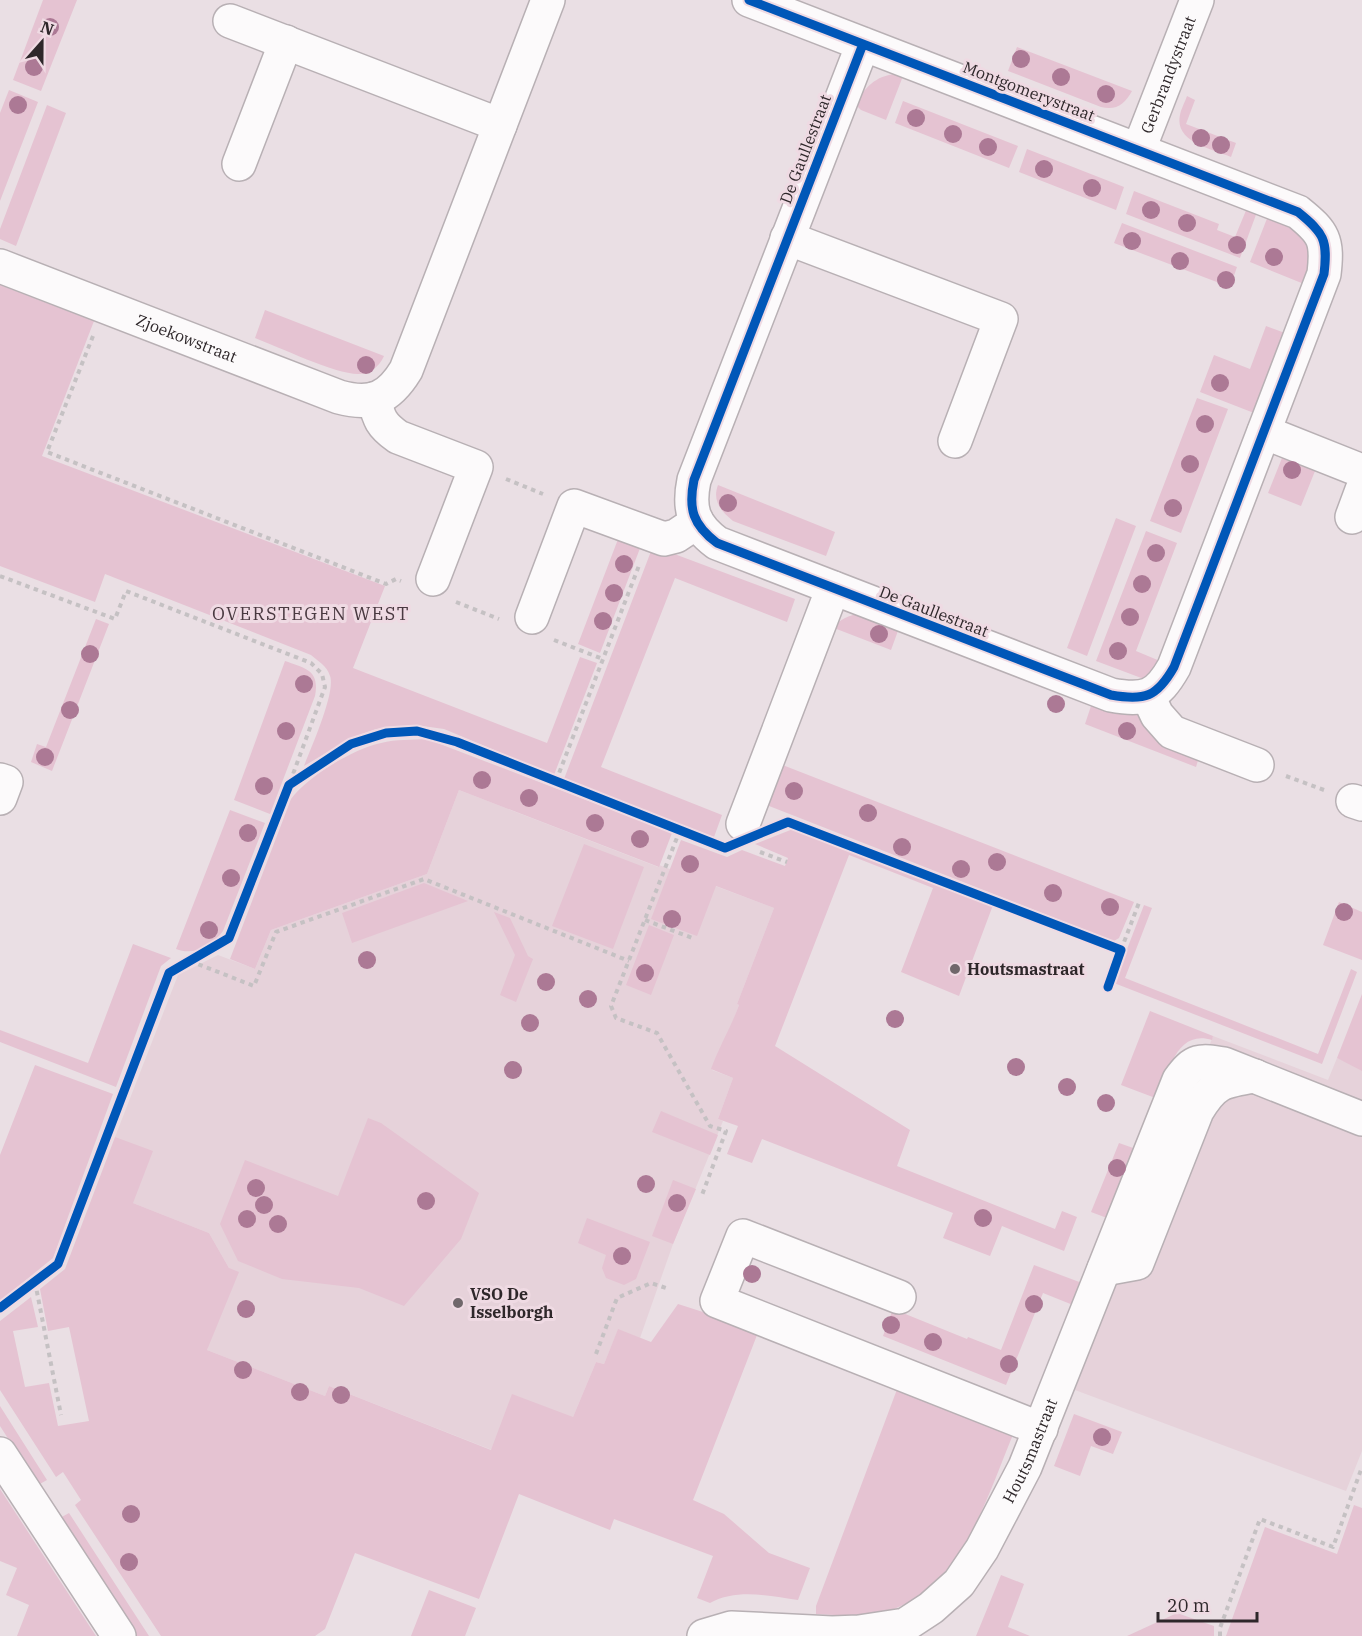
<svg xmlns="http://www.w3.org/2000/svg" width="1362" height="1636" viewBox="0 0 1362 1636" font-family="'IBM Plex Serif',serif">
	<rect width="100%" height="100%" fill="#eadfe4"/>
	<path fill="#e6d2da" d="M459 790 658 867 659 865 774 908 737 1004 739 1005 723 1048 712 1070 733 1078 718 1119 723 1121 673 1244 640 1338 618 1330 604 1364 596 1362 573 1417 492 1450 329 1386 325 1396 207 1350 229 1268 209 1233 133 1203 115 1137 178 975 218 955 255 969 271 930 427 874Z
		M1213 1036 1328 1080 1337 1058 1362 1068V1451L1346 1491 1075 1390 1101 1320 1140 1229Z"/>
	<path fill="#e5c3d2" d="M43 0H77L41 91 13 80Z
		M1017 47 1132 91C1125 104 1116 111 1101 107L1008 71Z
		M895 74 903 76 886 120 861 110 855 104C865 88 875 76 895 74Z
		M9 90 38 102 0 201V113Z
		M1187 96 1195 100 1186 124 1236 143 1231 157C1212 149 1174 142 1180 115 1181 109 1185 102 1187 96Z
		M903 101 1018 146 1009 168 895 123Z
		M47 105 66 113 16 246 0 239V229Z
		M1027 149 1124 187 1116 210 1019 172Z
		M1134 191 1219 224 1217 230 1235 237 1247 208 1257 212 1240 258 1126 214Z
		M1268 216C1309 233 1316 240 1304 284L1250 262Z
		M1122 223 1237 267 1230 287 1114 243Z
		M0 285 94 321 42 456 385 586 353 668 547 743 580 657 597 663 554 775 444 729 415 725 376 729 353 737 304 766C311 748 336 692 330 676 327 666 318 661 311 655L105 574 95 602 0 566Z
		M265 310 384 356C379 367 370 374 358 374 335 374 279 347 255 338Z
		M1266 326 1285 333 1254 413 1200 392 1214 355 1250 369Z
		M1197 398 1228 409 1181 533 1150 521Z
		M1286 448 1319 461 1301 506 1268 493Z
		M718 485 835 532 826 556 733 521C721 511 712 501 718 485Z
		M1116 518 1136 526 1087 656 1067 648Z
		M1146 531 1177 543 1136 651 1160 661 1152 672 1144 679 1096 661Z
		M620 534 642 543 600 653 578 644Z
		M653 546 795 599 787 622 675 578 601 767 722 815 714 837 564 779Z
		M860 613 899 628 891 650 834 628C840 618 849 616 860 613Z
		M96 619 109 624 52 771 31 762 37 744 46 747Z
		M285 661C305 668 320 670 315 696L270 814 234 800Z
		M1092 703 1142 712 1200 754 1196 767 1085 724Z
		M427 739 672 833 659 867 459 790 427 874 271 930 255 969 230 959 291 799C308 776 353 749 381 743 396 739 412 740 427 739Z
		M780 764 1134 902 1119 938 1114 941 764 804Z
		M230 810 265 823 223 931C212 946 194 956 176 949Z
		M793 829 993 905 959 996 901 972 933 888 849 855 775 1046 910 1130 897 1166 1055 1229 1062 1211 1077 1217 1064 1251 1002 1226 990 1256 943 1238 953 1213 762 1139 752 1163 727 1154 738 1126 718 1119 733 1078 711 1069C719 1047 731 1027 739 1005L737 1004 774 908 716 886 697 936 651 919 681 840 727 857 742 850 785 866 788 858 755 844Z
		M584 844 644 867 613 949 552 926Z
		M424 883 468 901 352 943 342 913Z
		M1339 902 1362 912V960L1323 945Z
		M1144 905 1152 908 1125 978 1318 1054 1351 969 1357 972 1322 1064 1114 983Z
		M494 912 510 918 528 956 533 959 516 1002 500 995 515 955Z
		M649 925 674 935 651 995 626 985Z
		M133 944 171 958 161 966 116 1087 0 1042V1030L88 1063Z
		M1362 994V1071L1337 1058Z
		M1150 1011 1213 1036 1212 1040C1176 1029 1168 1073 1158 1099L1121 1085Z
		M35 1065 113 1094 53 1258 0 1301V1155Z
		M661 1111 718 1135 710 1155 652 1132Z
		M368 1118 381 1123 479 1193 461 1239 404 1306 359 1288 282 1279 238 1261 220 1224 245 1160 338 1196Z
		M115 1137 153 1151 133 1203 209 1233 229 1268 239 1272 207 1350 325 1396 329 1386 491 1450 512 1394 573 1417 596 1362 604 1364 618 1329 651 1342 678 1304 759 1330 693 1500 724 1514 769 1553 810 1568 798 1600C770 1596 737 1588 710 1603L697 1598 713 1556 614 1519 610 1530 519 1494 479 1599 355 1553 325 1629 315 1636H161L75 1505 81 1500 63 1472 56 1477 0 1390V1321L31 1297 38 1327 13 1331 25 1387 49 1383 58 1426 89 1421 69 1327 48 1331 40 1289 65 1269Z
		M1119 1143 1136 1149 1107 1218 1091 1212Z
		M673 1180 696 1189 673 1244 652 1236Z
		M587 1218 650 1242 636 1279 624 1285 606 1278 602 1268 606 1255 578 1243Z
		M1034 1265 1082 1283 1073 1305 1043 1293 1006 1385 883 1336 893 1309 967 1339 968 1337 1001 1350Z
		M899 1384 1015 1430C986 1497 962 1593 881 1613 860 1618 837 1615 816 1614V1606Z
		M0 1406 47 1480 38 1485 0 1426Z
		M1074 1414 1122 1432 1113 1454 1091 1446 1080 1476 1054 1466Z
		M0 1489 96 1636H17L29 1605 6 1595 17 1568 0 1561Z
		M1354 1505 1362 1508V1636H1226L1265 1527 1337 1554Z
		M69 1513 149 1636H137L60 1518Z
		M1001 1575 1024 1584 1008 1627 1030 1636H976Z
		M429 1590 476 1608 465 1636H411Z
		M1177 1613 1214 1626V1636H1127Z"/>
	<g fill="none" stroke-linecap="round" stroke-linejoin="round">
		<g stroke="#b8b0b4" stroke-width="36">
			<g id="minor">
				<path d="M749 0 1298 212C1324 233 1328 240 1324 274L1174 667C1157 697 1145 701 1111 695L717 543C693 525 688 509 694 480L863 44"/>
				<path d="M230 21 500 125"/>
				<path id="s1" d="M1139 149 1197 0"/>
				<path d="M239 164 286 42"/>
				<path d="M787 238 1001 319 955 441"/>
				<path id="s2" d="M0 266 339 397C372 406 389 398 406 370L548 0"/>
				<path d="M374 399C379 419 381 425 398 437L476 467 433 579"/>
				<path d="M1264 432 1362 471"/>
				<path d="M1352 517 1362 490"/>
				<path d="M532 617 574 506 664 539 676 536 697 522"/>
				<path d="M1148 696 1157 715 1172 732 1257 765"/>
				<path d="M0 780 6 782 0 798"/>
				<path d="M1353 801 1362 804"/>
				<path d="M743 824 833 588"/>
				<path d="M1104 1269 1137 1263 1197 1111C1214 1082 1223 1081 1255 1076"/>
				<path d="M899 1297 743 1236 717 1301 1041 1429"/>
				<path d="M0 1454 119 1636"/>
				<path id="s3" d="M704 1636 731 1628 832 1633 859 1632 905 1625 931 1608 959 1583 982 1549 1025 1467 1179 1080C1194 1059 1200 1060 1224 1064L1362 1119"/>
			</g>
		</g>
		<path stroke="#c5c1c3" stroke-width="4" stroke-dasharray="4.5 4.5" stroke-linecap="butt" d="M93 336 47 452 386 584 396 579 401 581
			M506 479 543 494
			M0 576 115 619 126 591 311 663 322 674 325 687 289 785
			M456 602 499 619
			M554 640 603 659
			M1286 776 1324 790
			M556 781 640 563
			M680 830 611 1006 616 1018 657 1033 710 1126 726 1131 702 1195
			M760 852 787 862
			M645 920 695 939
			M1121 950 1140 900
			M190 961 254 986 276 932 424 879 629 961
			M35 1282 61 1415
			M596 1354 617 1298 651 1283 666 1288
			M1220 1636V1628L1260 1519 1333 1547 1362 1467"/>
		<use href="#minor" stroke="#fcfafb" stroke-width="33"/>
		<g stroke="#efdae3" stroke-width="13">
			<path id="cycleway" d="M749 0 1298 212C1324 233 1328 240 1324 274L1174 667C1157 697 1145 701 1111 695L717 543C693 525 688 509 694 480L863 44
				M0 1308 58 1264 169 973 229 938 289 785 351 744 386 733 417 731 457 742 725 848 788 822 1121 950 1108 987"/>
		</g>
		<use href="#cycleway" stroke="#0057b8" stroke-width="9"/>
	</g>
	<g fill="#ac7995">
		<circle cx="50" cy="27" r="9"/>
		<circle cx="1021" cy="59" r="9"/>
		<circle cx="34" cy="67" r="9"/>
		<circle cx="1061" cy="77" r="9"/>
		<circle cx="1106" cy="94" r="9"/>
		<circle cx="18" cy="105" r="9"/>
		<circle cx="916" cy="118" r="9"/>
		<circle cx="953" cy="134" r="9"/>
		<circle cx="1201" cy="138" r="9"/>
		<circle cx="1221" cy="145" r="9"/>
		<circle cx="988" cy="147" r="9"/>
		<circle cx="1044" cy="169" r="9"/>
		<circle cx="1092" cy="188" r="9"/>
		<circle cx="1151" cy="210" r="9"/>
		<circle cx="1187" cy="223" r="9"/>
		<circle cx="1132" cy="241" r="9"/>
		<circle cx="1237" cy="245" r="9"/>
		<circle cx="1274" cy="257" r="9"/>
		<circle cx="1180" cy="261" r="9"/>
		<circle cx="1226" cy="280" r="9"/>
		<circle cx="366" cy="365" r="9"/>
		<circle cx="1220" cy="383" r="9"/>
		<circle cx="1205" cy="424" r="9"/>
		<circle cx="1190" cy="464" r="9"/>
		<circle cx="1292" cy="470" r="9"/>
		<circle cx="728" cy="503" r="9"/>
		<circle cx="1173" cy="508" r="9"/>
		<circle cx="1156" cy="553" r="9"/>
		<circle cx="624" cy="564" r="9"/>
		<circle cx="1142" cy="584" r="9"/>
		<circle cx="614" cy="593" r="9"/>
		<circle cx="1130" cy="617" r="9"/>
		<circle cx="603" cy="621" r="9"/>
		<circle cx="879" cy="634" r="9"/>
		<circle cx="1118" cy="651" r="9"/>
		<circle cx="90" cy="654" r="9"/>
		<circle cx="304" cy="684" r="9"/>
		<circle cx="1056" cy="704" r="9"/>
		<circle cx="70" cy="710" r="9"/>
		<circle cx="286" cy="731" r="9"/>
		<circle cx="1127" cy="731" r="9"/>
		<circle cx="45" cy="757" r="9"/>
		<circle cx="482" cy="780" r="9"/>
		<circle cx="264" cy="786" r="9"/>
		<circle cx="794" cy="791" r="9"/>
		<circle cx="529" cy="798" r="9"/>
		<circle cx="868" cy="813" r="9"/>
		<circle cx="595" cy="823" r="9"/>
		<circle cx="248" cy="833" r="9"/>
		<circle cx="640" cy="839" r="9"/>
		<circle cx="902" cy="847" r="9"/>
		<circle cx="997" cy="862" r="9"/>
		<circle cx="690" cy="864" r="9"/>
		<circle cx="961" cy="869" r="9"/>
		<circle cx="231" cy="878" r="9"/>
		<circle cx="1053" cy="893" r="9"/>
		<circle cx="1110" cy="907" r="9"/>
		<circle cx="1344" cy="912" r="9"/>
		<circle cx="672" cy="919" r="9"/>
		<circle cx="209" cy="930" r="9"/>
		<circle cx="367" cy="960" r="9"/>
		<circle cx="645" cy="973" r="9"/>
		<circle cx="546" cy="982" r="9"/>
		<circle cx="588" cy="999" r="9"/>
		<circle cx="895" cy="1019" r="9"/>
		<circle cx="530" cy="1023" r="9"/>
		<circle cx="1016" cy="1067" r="9"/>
		<circle cx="513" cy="1070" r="9"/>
		<circle cx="1067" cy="1087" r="9"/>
		<circle cx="1106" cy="1103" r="9"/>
		<circle cx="1117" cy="1168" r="9"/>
		<circle cx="646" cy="1184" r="9"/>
		<circle cx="256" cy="1188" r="9"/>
		<circle cx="426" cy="1201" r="9"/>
		<circle cx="677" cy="1203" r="9"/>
		<circle cx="264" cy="1205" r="9"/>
		<circle cx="983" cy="1218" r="9"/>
		<circle cx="247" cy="1219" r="9"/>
		<circle cx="278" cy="1224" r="9"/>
		<circle cx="622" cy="1256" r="9"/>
		<circle cx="752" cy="1274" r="9"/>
		<circle cx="1034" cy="1304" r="9"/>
		<circle cx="246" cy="1309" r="9"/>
		<circle cx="891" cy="1325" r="9"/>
		<circle cx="933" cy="1342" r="9"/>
		<circle cx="1009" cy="1364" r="9"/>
		<circle cx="243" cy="1370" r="9"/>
		<circle cx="300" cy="1392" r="9"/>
		<circle cx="341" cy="1395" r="9"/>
		<circle cx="1102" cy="1437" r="9"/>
		<circle cx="131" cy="1514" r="9"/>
		<circle cx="129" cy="1562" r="9"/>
	</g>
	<g fill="#70676b" stroke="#efdae3" stroke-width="2">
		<circle cx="955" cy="969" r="6"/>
		<circle cx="458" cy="1303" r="6"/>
	</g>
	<g text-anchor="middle" stroke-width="6" stroke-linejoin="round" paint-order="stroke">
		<g font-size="16" fill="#2e272a" stroke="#efdae3">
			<text dy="6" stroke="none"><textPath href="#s1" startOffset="80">Gerbrandystraat</textPath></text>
			<text transform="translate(1029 91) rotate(21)" y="6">Montgomerystraat</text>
			<text transform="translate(805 149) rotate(-69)" y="6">De Gaullestraat</text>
			<text dy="6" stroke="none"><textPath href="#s2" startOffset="200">Zjoekowstraat</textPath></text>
			<text transform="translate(934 611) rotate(21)" y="6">De Gaullestraat</text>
			<text dy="6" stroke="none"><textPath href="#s3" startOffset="422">Houtsmastraat</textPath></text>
		</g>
		<g font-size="16" font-weight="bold" fill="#2e272a" stroke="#efdae3" text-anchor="start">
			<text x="967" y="975">Houtsmastraat</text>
			<text x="470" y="1300">VSO De<tspan x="470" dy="18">Isselborgh</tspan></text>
		</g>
		<g font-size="18" letter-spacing="1.5" fill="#493940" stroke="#efdae3">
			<text x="311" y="620">OVERSTEGEN WEST</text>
		</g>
	</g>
	<g transform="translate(42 42) rotate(21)" stroke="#efdae3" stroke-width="4.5" paint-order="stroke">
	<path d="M0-4.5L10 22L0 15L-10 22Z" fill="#2e272a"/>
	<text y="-9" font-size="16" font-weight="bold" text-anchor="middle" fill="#2e272a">N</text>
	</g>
	<path d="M1158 1612v9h99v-9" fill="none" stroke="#2e272a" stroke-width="3"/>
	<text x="1167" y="1612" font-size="18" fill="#2e272a" stroke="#efdae3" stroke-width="4.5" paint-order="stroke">20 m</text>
</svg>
